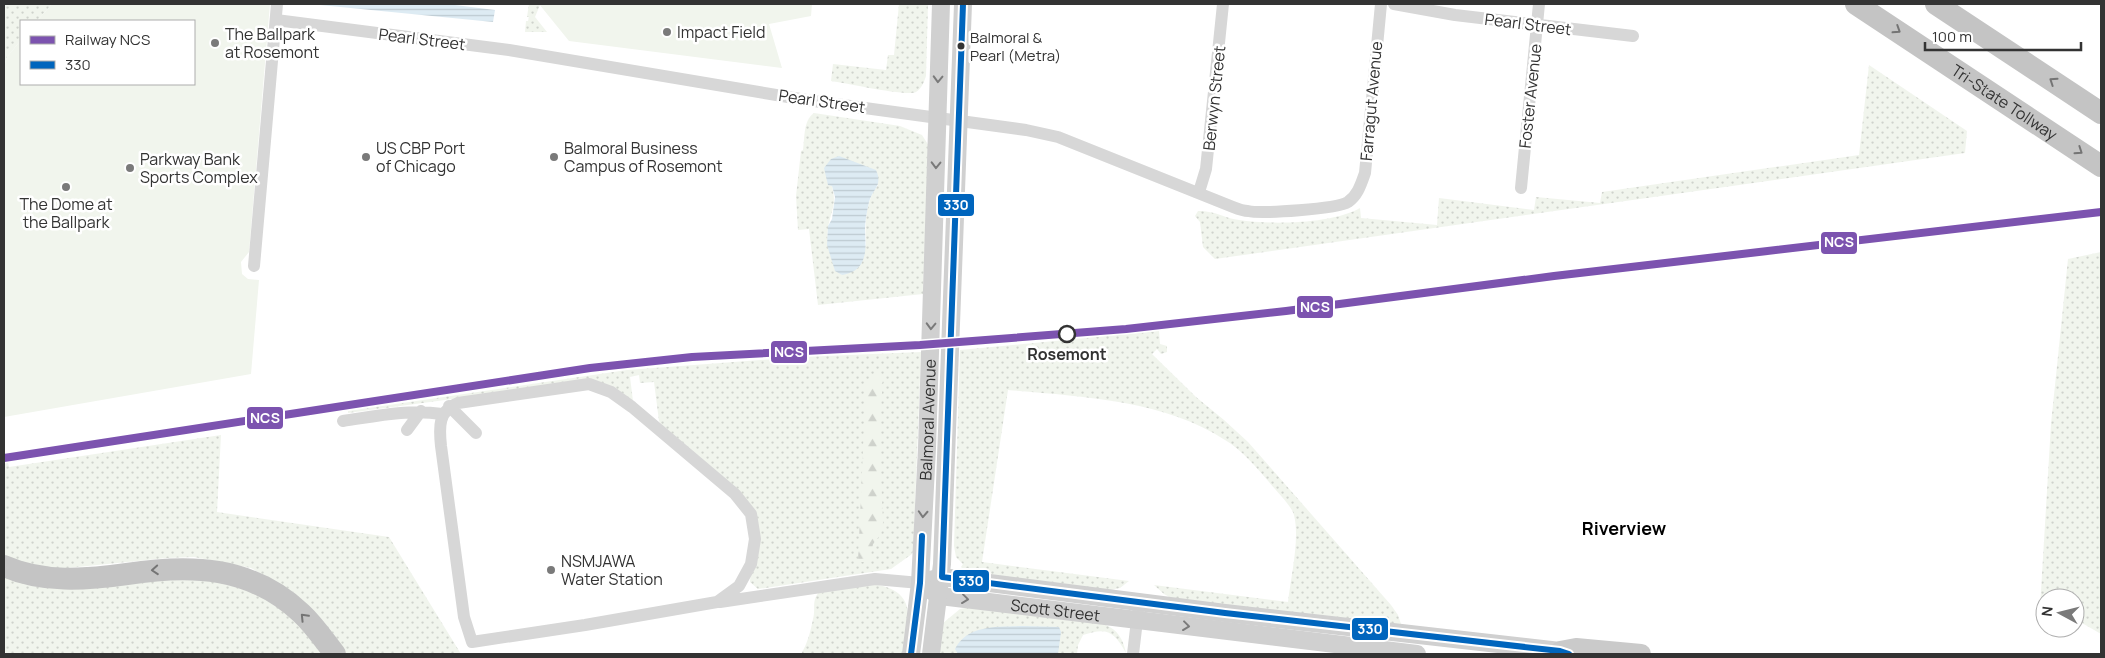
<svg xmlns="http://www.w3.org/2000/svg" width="2105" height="658" viewBox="0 0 2105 658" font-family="Manrope,sans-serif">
	<defs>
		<pattern id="grass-dots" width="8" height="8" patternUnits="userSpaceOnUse" patternTransform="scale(1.25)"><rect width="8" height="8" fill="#f1f5ed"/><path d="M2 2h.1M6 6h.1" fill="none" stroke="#cfd2cc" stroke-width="1.8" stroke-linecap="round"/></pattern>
		<pattern id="forest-firs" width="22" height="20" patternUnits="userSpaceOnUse" patternTransform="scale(1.25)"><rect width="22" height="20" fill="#f1f5ed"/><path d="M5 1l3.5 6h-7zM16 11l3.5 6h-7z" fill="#cfd2cc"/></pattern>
		<pattern id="water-rules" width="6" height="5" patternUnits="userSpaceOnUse" patternTransform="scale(1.25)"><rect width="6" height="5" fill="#ddebf3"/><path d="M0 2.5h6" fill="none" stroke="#becad1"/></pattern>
	</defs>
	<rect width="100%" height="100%" fill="#fff"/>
	<path fill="url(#grass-dots)" fill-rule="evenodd" d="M4 4H52L37 21H21V40L7 57 4 66Z
		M529 4 540 5 535 17 547 32H525L526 21H528L529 17H527Z
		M899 4H928L926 76C924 82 922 88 916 92 908 97 846 83 831 81L833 64 886 70 888 55H894Z
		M1869 65 1967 131 1965 153 1215 259 1203 247 1200 222 1195 216 1198 211C1217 211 1223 218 1239 220 1271 225 1332 224 1360 208L1361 218 1437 225 1439 198 1534 210 1536 197 1600 203 1602 192 1859 155Z
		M814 113 900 126 922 135 929 146 923 294 818 305 809 229 798 230 796 196 801 151 803 150C805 137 803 121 814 113ZM878 185C865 201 865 225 866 245L842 275 835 270C831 256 826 243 828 228 831 210 837 206 832 186Z
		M2101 252V634L2075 619V598H2045V610L2040 608 2051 424 2068 259Z
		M1159 331 1160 344 1167 346V352L1161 354 1157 349 1152 354 1196 397 1224 420 1248 442 1391 605 1398 615 1402 627 1173 599 1164 594 1154 585 1288 602C1291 576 1300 539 1294 515 1292 506 1275 490 1269 482 1256 467 1242 450 1225 440 1166 400 1077 396 1008 390L982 562 1129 581 1120 588 1106 591 975 575 965 571 961 567 963 564 956 557 954 546 960 350Z
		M921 352 914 532 917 542 912 554 891 569 758 589 750 582 755 511 663 427 659 421 654 382 640 383 639 375 630 377 633 401 580 382 348 413V411L627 370 802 357Z
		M221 435 217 512 389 537 461 654H346L337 639 293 592 251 568 194 557 167 558 48 570 4 561V463L8 462 9 467Z
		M4 575 201 576 249 588 290 614 323 654H6L4 649Z
		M873 584C919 591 908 619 905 654H801C807 645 811 630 813 619 816 609 811 602 819 592Z
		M970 607 1104 624C1118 630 1123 639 1126 653 1114 631 1107 627 1083 635L1078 645 1077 654H938L943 623 960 609Z"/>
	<path fill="url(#forest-firs)" d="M879 373 883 378 879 435 883 523 881 534 873 544 870 559 864 562H858L866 383 870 377Z"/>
	<path fill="#f1f5ed" d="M52 4H270L249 252 241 262 242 274 248 279 259 280 251 374 4 417V66L7 57 21 40V84H194V21H37Z
		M539 4H812L811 16 769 24 782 68 569 41Z"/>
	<path fill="url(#water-rules)" d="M310 4H447L495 10 493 22Z
		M839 156 876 170C883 186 873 188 869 202 867 211 865 221 865 229 865 239 867 250 863 260 859 270 852 273 842 275L835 271 827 245 828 226 832 219 835 197 832 186 828 185 824 168 831 159Z
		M1023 626 1059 627 1061 632 1058 654H958L955 649C967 624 999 627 1023 626Z"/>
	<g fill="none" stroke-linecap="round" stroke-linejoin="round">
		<path stroke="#d7d7d7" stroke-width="12" d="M1394 4 1455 15 1633 36
			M276 20 509 50 806 100 1026 130 1058 137 1233 207C1238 209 1243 211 1248 211 1262 214 1337 209 1348 202 1358 195 1361 184 1365 173L1381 4
			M1521 188 1539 4
			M1199 192 1206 169 1223 4
			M254 266 277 4
			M589 384 611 392 632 407 735 494 751 514 755 539 751 564 739 586 717 602 585 625 472 642 464 617 441 446C439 427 438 411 458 403Z
			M449 406 476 433
			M343 421C377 416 408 409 442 414
			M407 430 421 411
			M720 602 875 579 920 583
			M1133 654 1138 612"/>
		<g stroke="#d0d0d0" stroke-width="18">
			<path d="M930 580 942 577 1225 613 1560 651"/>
			<path id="s1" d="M930 590 940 596 1417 654"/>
			<path id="s2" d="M911 654 920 583 927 448 941 4"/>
			<path d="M931 654 942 564 963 4"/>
		</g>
		<path stroke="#cacaca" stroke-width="20" d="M1560 651 1576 648 1641 654"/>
		<g stroke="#c4c4c4" stroke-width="22">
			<path id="s3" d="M1856 4 2101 166"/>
			<path d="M1936 4 2101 113"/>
			<path d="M4 566C43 583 85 580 127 574 191 564 251 566 301 613 314 625 324 640 335 654"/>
		</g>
		<g stroke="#fff" stroke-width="10">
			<path id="bus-1" d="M963 4 942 577 1225 613 1560 651 1569 654
				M911 654 920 583 922 536"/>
		</g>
		<use href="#bus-1" stroke="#0065bd" stroke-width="6"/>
		<g stroke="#fff" stroke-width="11">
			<path id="rail-1" d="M4 458 590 368 692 357 920 345 1126 329 1286 311 1554 276 2101 212"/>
		</g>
		<use href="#rail-1" stroke="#7c53af" stroke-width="8"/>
	</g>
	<defs><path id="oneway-chevron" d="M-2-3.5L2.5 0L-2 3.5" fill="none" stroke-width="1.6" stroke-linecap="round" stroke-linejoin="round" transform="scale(1.25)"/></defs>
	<g stroke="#747474">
		<use href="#oneway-chevron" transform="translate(1897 30) rotate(33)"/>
		<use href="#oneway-chevron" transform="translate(2053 81) rotate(-146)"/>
		<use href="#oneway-chevron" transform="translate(2079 151) rotate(34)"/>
		<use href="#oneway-chevron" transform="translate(155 570) rotate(176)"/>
		<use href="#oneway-chevron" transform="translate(304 617) rotate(-134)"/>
	</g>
	<g stroke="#7a7a7a">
		<use href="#oneway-chevron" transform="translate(938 79) rotate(92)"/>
		<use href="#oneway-chevron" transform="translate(936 165) rotate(91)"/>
		<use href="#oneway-chevron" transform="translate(931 326) rotate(92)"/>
		<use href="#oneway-chevron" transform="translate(923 514) rotate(93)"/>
		<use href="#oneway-chevron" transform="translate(965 599) rotate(7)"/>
		<use href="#oneway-chevron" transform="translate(1186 626) rotate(7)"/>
	</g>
	<g fill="#7a7a7a" stroke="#fff" stroke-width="2">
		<circle cx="667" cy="32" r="5"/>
		<circle cx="215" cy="43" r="5"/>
		<circle cx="366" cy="157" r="5"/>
		<circle cx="554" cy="157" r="5"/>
		<circle cx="130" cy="168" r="5"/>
		<circle cx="66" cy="187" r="5"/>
		<circle cx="551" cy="570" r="5"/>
	</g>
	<circle fill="#333" stroke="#fff" stroke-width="2" cx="961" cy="46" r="4.5"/>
	<circle fill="#fff" stroke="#333" stroke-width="2.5" cx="1067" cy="334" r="8"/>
	<g text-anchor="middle" stroke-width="5" stroke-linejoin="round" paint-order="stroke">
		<g font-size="15" fill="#333" stroke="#fff" text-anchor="start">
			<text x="970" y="43">Balmoral &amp;<tspan x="970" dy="18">Pearl (Metra)</tspan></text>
		</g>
		<g font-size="16" fill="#333" stroke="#fff">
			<text transform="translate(1528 24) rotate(7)" y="6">Pearl Street</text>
			<text transform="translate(422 39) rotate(7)" y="6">Pearl Street</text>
			<text transform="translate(1530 96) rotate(-84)" y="6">Foster Avenue</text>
			<text transform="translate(1214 98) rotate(-84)" y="6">Berwyn Street</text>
			<text transform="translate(822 101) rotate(8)" y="6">Pearl Street</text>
			<text transform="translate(1371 101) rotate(-85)" y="6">Farragut Avenue</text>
			<text dy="6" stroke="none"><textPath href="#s3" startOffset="178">Tri-State Tollway</textPath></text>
			<text dy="6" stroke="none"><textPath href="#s2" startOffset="235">Balmoral Avenue</textPath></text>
			<text dy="6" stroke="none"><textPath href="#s1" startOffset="128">Scott Street</textPath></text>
		</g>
		<g font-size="16" fill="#333" stroke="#fff" text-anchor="start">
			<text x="677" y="38">Impact Field</text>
			<text x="225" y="40">The Ballpark<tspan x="225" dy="18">at Rosemont</tspan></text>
			<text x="376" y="154">US CBP Port<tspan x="376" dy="18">of Chicago</tspan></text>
			<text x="564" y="154">Balmoral Business<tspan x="564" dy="18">Campus of Rosemont</tspan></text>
			<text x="140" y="165">Parkway Bank<tspan x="140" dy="18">Sports Complex</tspan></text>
			<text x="66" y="210" text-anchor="middle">The Dome at<tspan x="66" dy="18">the Ballpark</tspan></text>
			<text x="561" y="567">NSMJAWA<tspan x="561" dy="18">Water Station</tspan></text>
		</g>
		<g font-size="16" font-weight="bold" fill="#333" stroke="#fff">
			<text x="1067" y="360">Rosemont</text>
		</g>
		<g font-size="18" font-weight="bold" fill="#000" stroke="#fff">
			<text x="1624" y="535">Riverview</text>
		</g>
	</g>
	<g stroke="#fff" stroke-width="2">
		<rect x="937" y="193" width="38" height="24" rx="5" fill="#0065bd"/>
		<rect x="1820" y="231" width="38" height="24" rx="5" fill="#7c53af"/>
		<rect x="1296" y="295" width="38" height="24" rx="5" fill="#7c53af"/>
		<rect x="770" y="340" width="38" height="24" rx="5" fill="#7c53af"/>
		<rect x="246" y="406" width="38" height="24" rx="5" fill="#7c53af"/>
		<rect x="952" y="569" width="38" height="24" rx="5" fill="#0065bd"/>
		<rect x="1351" y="617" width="38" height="24" rx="5" fill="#0065bd"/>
	</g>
	<g font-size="14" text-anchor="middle" font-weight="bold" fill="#fff">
		<text x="956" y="210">330</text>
		<text x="1839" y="247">NCS</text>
		<text x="1315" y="312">NCS</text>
		<text x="789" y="357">NCS</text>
		<text x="265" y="423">NCS</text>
		<text x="971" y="586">330</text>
		<text x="1370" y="634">330</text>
	</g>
	<rect width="2105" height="658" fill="none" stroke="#333333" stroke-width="10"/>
	<rect x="20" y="20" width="175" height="65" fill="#ffffff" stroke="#adadad"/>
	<rect x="30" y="36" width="25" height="8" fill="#7c53af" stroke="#adadad"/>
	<text x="65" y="45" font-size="15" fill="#333333">Railway NCS</text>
	<rect x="30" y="61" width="25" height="8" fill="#0065bd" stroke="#adadad"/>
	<text x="65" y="70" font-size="15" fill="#333333">330</text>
	<g transform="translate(2060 613) rotate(277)"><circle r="24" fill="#ffffff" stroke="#adadad"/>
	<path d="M0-4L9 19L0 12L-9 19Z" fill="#7a7a7a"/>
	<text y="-8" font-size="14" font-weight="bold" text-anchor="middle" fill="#333333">N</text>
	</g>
	<path d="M1925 42v8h156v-8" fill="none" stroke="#333333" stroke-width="2.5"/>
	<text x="1932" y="42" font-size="15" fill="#333333" stroke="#ffffff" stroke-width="4" paint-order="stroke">100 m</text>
</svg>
